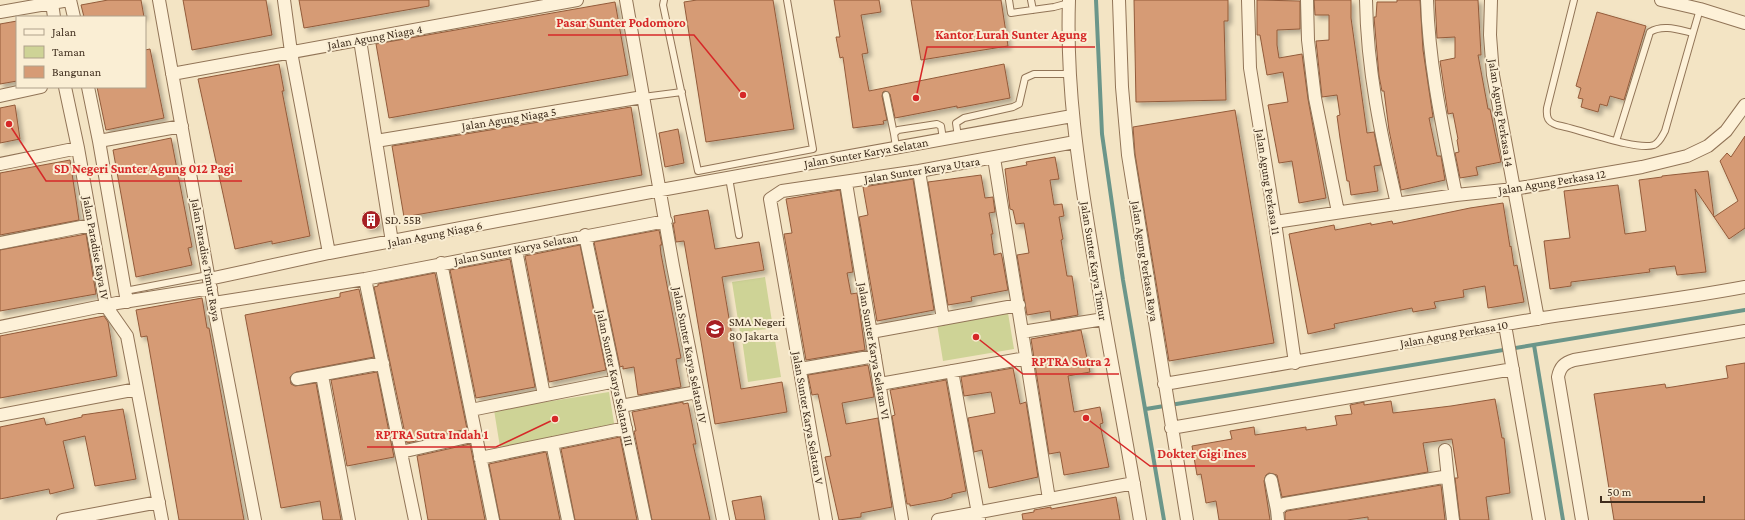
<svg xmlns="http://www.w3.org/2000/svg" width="1745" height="520" viewBox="0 0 1745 520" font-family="'Crimson Pro',serif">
	<defs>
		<filter id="shadow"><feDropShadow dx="3.5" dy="3.5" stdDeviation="2" flood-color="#0004"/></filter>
	</defs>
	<rect width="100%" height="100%" fill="#f3e4c4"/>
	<path fill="#ced396" d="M765 277 773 328 740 333 732 282Z
		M1008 313 1014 349 943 361 937 324Z
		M774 334 781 377 748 382 742 339Z
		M609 392 615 429 500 447 494 410Z"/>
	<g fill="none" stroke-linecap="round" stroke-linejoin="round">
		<path stroke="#6b968a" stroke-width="4" d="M1096 0 1102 134 1123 280 1164 520
			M1534 345 1563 520
			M1146 409 1745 310"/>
	</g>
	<path fill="#d69b75" stroke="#935b3a" filter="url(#shadow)" d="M108 0H141L144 17H84L81 5Z
		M183 0H266L272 35 192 50Z
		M299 0H429V6L304 28Z
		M697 0H773L794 129 706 142 684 2Z
		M834 0H879L881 12 861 15 868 53 862 54 869 91 1004 64 1010 98 957 108V106L895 118 890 94 885 91 883 92 882 96 887 120 883 121 884 124 853 128 843 57 840 58 836 37H840Z
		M911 0H1001L1008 46 921 60Z
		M1134 0H1228V21H1224L1226 100 1136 102Z
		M1257 0 1300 1V29L1277 30V45L1279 58 1302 54 1308 99 1326 198 1299 203 1292 161 1279 163 1268 105 1288 102 1283 72 1267 75 1260 35H1257Z
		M1314 0H1351V18L1367 133 1374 132 1381 165 1374 166 1378 191 1351 195 1349 181H1347L1340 138 1337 116 1340 115 1337 95 1322 97 1316 41 1329 40V15H1315Z
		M1397 0H1420L1423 50 1433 117 1429 118 1437 156H1441L1445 180 1401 190 1389 130 1384 91H1382L1379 76 1374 17H1376L1377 2H1397Z
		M1435 0H1478L1481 55H1478L1488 109H1490L1501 162 1476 167 1478 175 1460 178 1455 153 1459 152 1457 140 1458 139 1453 113 1448 114 1440 61 1455 58V37L1437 38Z
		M615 2 628 75 389 118 376 44Z
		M1597 12 1646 26 1624 100 1610 96 1607 106 1600 104 1598 112 1581 107 1583 99 1578 98 1581 88 1576 86Z
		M17 21V81L0 84V24Z
		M150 49 164 118 106 130 97 87H145V50Z
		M279 64 284 91H282L310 236 272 244V241L235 249 198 79Z
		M15 105 20 139 0 143V108Z
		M631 107 642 175 404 217 392 146Z
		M1235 110 1274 343 1169 361 1135 154 1133 127Z
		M678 129 684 163 665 167 659 133Z
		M1745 136V228L1729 239 1695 189 1706 272 1677 275 1675 266 1649 269 1650 272 1571 282V286L1550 289 1544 241 1570 238 1564 191 1618 185 1625 234 1646 231 1639 180 1662 177V176L1708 171 1714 217 1738 201 1720 161 1727 153 1731 157Z
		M171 138 192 247 188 248 192 265 136 277 113 150Z
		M1055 157 1059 179 1050 180 1054 205 1062 204 1064 216 1059 217 1063 239 1061 240 1067 276H1072L1078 315 1051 320 1050 311 1027 315 1017 255 1029 253 1024 223 1016 224 1013 210 1010 209 1005 169 1027 165 1026 162Z
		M70 160 79 220 0 235V173Z
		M981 175 985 198 993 197 995 212 989 213 993 234H991L994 255 1001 253 1002 257 1008 290 971 297 972 301 948 305 928 182Z
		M913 179 934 310 877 321 859 217 868 215 863 187Z
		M840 190 853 272 847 273 851 294 857 293 865 350 806 360 784 234 792 233 786 199Z
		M1503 203 1510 247 1511 246 1514 266 1517 265 1524 302 1488 308 1485 286 1463 290 1464 297 1434 302 1436 308 1413 312 1412 308 1334 324 1335 328 1308 334 1289 234 1334 225 1335 230 1371 223V225L1392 221 1393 224 1470 208Z
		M708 210 715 249 759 242 764 270 722 277 741 389 782 382 787 412 715 424 684 241 676 242 673 223H675L674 216Z
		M376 212 378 227 366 228 364 213Z
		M659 230 662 245H660L661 254 681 358 676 359 681 387 638 395 634 367 623 369V366L620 367 594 242Z
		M86 234 96 294 0 311V250Z
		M580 245 606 370 549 382 525 256Z
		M510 259 535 387 476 398 450 270Z
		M435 273 467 429 407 443 374 287 378 286V284Z
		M359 289 374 357 296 372 290 377 291 384 295 386 316 383 341 520H323L320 501 281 508 245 315 340 297V293Z
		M202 298 207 328H209L244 520H179L147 336 141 337 136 310Z
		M104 316 108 322 117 376 0 398V336Z
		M1081 330 1090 372 1068 376 1074 412 1100 407 1103 423 1100 424 1109 467 1064 475 1060 452 1049 454 1031 339Z
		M1745 363V520H1614L1594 394 1665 384 1666 388 1728 378 1726 366Z
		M868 365 874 397 842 403 846 424 878 418 892 507 861 513V517L839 520 825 457 831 456 818 394 812 395 808 375Z
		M1013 368 1020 404 1026 402 1038 477 989 488 982 450 974 452 968 418 995 413 991 392 964 396 961 377Z
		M377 372 394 457 347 466 331 380Z
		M946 380 966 491 952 494V497L943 500 910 506V504H907L892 416 895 415 890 390Z
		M1495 399 1502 438H1504L1510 493 1486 497 1489 520H1460L1455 478H1458L1452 439 1423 443 1428 472 1282 497 1277 475 1269 473 1266 475 1264 481 1270 520H1219L1216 501 1206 503 1201 474 1197 475 1192 446 1232 439 1230 431 1254 427 1255 435 1306 427V430L1337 425 1335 416 1352 414 1350 405 1364 402V405L1391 401 1393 413 1451 406Z
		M683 402V404L688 403 696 444H693L710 520H652L634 431H636L632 412Z
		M123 409 136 479 95 486 85 436 63 441 74 488 50 494 49 489 0 499V427L44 418 46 425 82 417V415Z
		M620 437 637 520H575L561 449Z
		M470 444 485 520H428L417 456Z
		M546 452 560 520H500L489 464Z
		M1441 485 1445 520H1368V517L1347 520H1285V513L1287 511Z
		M761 496 765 520H736L732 501Z
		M1116 497 1120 520H1023L1022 514 1034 512V510L1051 507V509Z"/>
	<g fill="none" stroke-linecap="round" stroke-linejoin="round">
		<g stroke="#917457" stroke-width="8">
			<path id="service" d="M664 0 663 5 698 171 813 149 787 0
				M1009 0 1011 13 1054 7 1069 3
				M1031 0 1033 10
				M1574 0 1547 108C1546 118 1548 122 1557 125 1579 129 1636 151 1654 145 1660 142 1662 136 1665 131L1693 33C1679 30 1663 24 1650 32L1616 141
				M1693 33 1700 9
				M886 95 894 134
				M643 97 682 92
				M958 137 956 123 964 118 1013 107 1019 104 1025 78 1034 74H1069
				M896 147 894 134 898 130 937 124 941 126 943 139
				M729 178 739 235
				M125 291 208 275"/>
		</g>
		<g stroke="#917457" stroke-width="14">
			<path id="minor" d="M70 0 74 17
				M159 0 216 319 255 520
				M284 0 291 52 329 253
				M626 0 673 266 723 520
				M1069 0C1066 86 1078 165 1092 249 1107 340 1125 430 1140 520
				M1119 0 1122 87 1128 155 1187 520
				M1248 0 1250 68 1275 222 1295 363
				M1307 0 1308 40 1315 98 1338 212
				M1366 0C1367 69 1381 136 1397 204
				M1427 0C1429 67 1443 129 1456 195
				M1491 0 1490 35 1493 75 1538 319
				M1661 0 1700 9 1745 23
				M52 3 54 17
				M0 12 69 0
				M360 40 392 242
				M172 74 577 0
				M65 87 78 148 106 306 127 336 162 520
				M88 87 99 141 127 302
				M0 96 41 87
				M99 141 182 126
				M376 141 643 97
				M994 158 1049 499
				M0 164 78 148
				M919 171 943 319
				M846 183 902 520
				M1275 222 1456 195 1514 189 1642 167 1687 156 1708 146 1726 131 1745 105
				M585 235 645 520
				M0 243 91 225
				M516 250 544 395
				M441 263 493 520
				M209 279 329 253 661 190 1072 116
				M365 279 415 520
				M214 303 365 279 666 221
				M1505 325 1539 520
				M0 327 117 303 211 288
				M871 332 1019 305
				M1022 332 1104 319
				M800 369 875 356
				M952 371 979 519
				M322 375 349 520
				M297 379 383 363
				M880 384 1026 358
				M1164 384C1288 364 1412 340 1536 319 1606 308 1676 300 1745 287
				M621 406 697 392
				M471 410 616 381
				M0 415 137 389
				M1171 428 1513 369
				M552 443 568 520
				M1445 450 1448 479
				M401 452 476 435
				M480 458 626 428
				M1271 480 1277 510
				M63 520 159 502
				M826 520 770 199 782 191 919 171 1075 142
				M938 520 1134 483
				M1278 520 1277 510 1284 504 1443 477 1448 479 1453 520
				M1582 520 1558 377C1560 367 1564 363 1574 360L1745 331"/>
		</g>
		<use href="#service" stroke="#fdf1d8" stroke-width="6"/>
		<use href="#minor" stroke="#fdf1d8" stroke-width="12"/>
	</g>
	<defs>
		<g id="building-disc" transform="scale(1)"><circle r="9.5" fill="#a72024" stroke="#faeed4"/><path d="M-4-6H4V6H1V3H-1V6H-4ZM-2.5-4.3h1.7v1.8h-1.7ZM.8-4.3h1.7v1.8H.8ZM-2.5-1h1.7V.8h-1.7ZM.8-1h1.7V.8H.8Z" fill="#fff"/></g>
		<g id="school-disc" transform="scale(1)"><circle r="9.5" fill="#a72024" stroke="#faeed4"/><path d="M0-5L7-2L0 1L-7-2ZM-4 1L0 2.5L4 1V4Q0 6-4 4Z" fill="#fff"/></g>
	</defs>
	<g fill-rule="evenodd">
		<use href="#building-disc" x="371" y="220"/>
		<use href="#school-disc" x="715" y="329"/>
	</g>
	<g text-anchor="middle" stroke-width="4" stroke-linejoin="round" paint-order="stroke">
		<g font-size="12" fill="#3f2d1d" stroke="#faeed4">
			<text transform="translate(375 37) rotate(-10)" y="4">Jalan Agung Niaga 4</text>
			<text transform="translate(1501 113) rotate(81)" y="4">Jalan Agung Perkasa 14</text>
			<text transform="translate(509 119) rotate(-9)" y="4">Jalan Agung Niaga 5</text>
			<text transform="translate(866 153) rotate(-10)" y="4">Jalan Sunter Karya Selatan</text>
			<text transform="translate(922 170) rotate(-9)" y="4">Jalan Sunter Karya Utara</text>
			<text transform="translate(1268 182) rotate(81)" y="4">Jalan Agung Perkasa 11</text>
			<text transform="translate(1552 182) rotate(-9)" y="4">Jalan Agung Perkasa 12</text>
			<text transform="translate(435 234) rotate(-11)" y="4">Jalan Agung Niaga 6</text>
			<text transform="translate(96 248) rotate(80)" y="4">Jalan Paradise Raya IV</text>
			<text transform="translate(516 249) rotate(-11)" y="4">Jalan Sunter Karya Selatan</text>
			<text transform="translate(206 260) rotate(80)" y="4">Jalan Paradise Timur Raya</text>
			<text transform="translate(1094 261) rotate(81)" y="4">Jalan Sunter Karya Timur</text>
			<text transform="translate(1145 261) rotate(81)" y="4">Jalan Agung Perkasa Raya</text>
			<text transform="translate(1454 334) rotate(-10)" y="4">Jalan Agung Perkasa 10</text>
			<text transform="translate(874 351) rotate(80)" y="4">Jalan Sunter Karya Selatan VI</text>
			<text transform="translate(690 355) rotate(79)" y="4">Jalan Sunter Karya Selatan IV</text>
			<text transform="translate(615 378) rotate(78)" y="4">Jalan Sunter Karya Selatan III</text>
			<text transform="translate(808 418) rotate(80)" y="4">Jalan Sunter Karya Selatan V</text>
		</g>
		<g font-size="12" fill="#3f2d1d" stroke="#faeed4" text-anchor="start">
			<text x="385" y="224">SD. 55B</text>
			<text x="729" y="326">SMA Negeri<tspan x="729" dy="14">80 Jakarta</tspan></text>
		</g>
	</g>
	<path fill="none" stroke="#d62828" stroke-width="1.5" d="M743 95L694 35H548M916 98L927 47H1095M9 124L46 181H242M976 337L1023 374H1119M555 419L496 447H367M1086 418L1150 466H1255"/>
	<g fill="#d62828" stroke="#faeed4" stroke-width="1.5">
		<circle cx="743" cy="95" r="4"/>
		<circle cx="916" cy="98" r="4"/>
		<circle cx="9" cy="124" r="4"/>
		<circle cx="976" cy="337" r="4"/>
		<circle cx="555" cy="419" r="4"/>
		<circle cx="1086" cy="418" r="4"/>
	</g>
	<g font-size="13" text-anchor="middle" font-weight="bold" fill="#d62828" stroke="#faeed4" stroke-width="4" stroke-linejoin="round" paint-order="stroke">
		<text x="621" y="27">Pasar Sunter Podomoro</text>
		<text x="1011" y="39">Kantor Lurah Sunter Agung</text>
		<text x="144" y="173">SD Negeri Sunter Agung 012 Pagi</text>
		<text x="1071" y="366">RPTRA Sutra 2</text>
		<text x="432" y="439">RPTRA Sutra Indah 1</text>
		<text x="1202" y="458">Dokter Gigi Ines</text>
	</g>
	<rect x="16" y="16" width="130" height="72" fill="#faeed4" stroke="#afa18b"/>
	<rect x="24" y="29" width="20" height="6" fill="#fdf1d8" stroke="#afa18b"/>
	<text x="52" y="36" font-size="12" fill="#3f2d1d">Jalan</text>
	<rect x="24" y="46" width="20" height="12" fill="#ced396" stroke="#afa18b"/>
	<text x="52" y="56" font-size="12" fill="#3f2d1d">Taman</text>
	<rect x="24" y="66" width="20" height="12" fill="#d69b75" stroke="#afa18b"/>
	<text x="52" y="76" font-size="12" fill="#3f2d1d">Bangunan</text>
	<path d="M1601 496v6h103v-6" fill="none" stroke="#3f2d1d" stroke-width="2"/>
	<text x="1607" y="496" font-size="12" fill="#3f2d1d" stroke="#faeed4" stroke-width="3" paint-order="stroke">50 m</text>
</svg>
